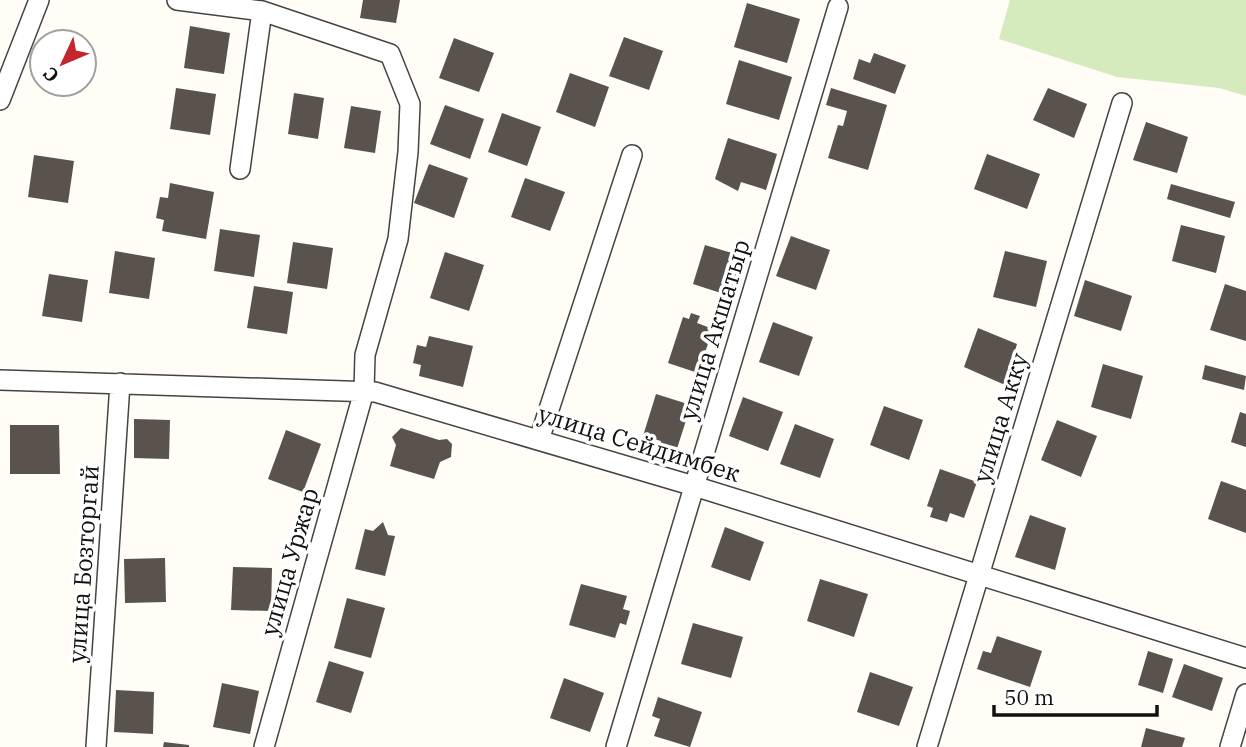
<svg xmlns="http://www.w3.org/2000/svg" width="1246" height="747" viewBox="0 0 1246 747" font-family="'IBM Plex Serif',serif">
	<rect width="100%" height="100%" fill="#fffdf5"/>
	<path fill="#d5ebbd" d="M1010 0H1246V96L1219 88 1117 77 999 39Z"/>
	<path fill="#5a524d" d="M363 0H400L396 23 360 18Z
		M747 3 800 19 787 63 734 47Z
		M190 26 230 33 224 74 184 68Z
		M624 37 663 51 649 90 609 76Z
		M454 38 494 53 479 92 439 78Z
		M874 53 906 65 895 94 853 79 859 59 870 63Z
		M739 60 792 77 779 120 726 104Z
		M570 73 609 87 595 127 556 112Z
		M176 88 216 94 210 135 170 129Z
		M831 88 887 105 868 170 828 158 838 125 843 126 847 111 826 105Z
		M1048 88 1087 104 1074 138 1033 120Z
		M294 93 324 98 318 139 288 134Z
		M445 105 484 119 470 159 430 144Z
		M351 106 381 111 375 153 344 148Z
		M502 113 541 127 527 166 488 152Z
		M1146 122 1188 137 1177 173 1133 160Z
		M728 138 777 154 766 190 741 182 738 191 715 179Z
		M987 154 1040 174 1027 209 974 189Z
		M34 155 74 161 68 203 28 197Z
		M429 164 468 178 454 218 414 203Z
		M525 178 565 192 550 231 511 217Z
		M170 183 214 192 206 239 162 231 164 220 156 218 160 197 168 198Z
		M1171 184 1235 202 1230 218 1167 199Z
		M1181 225 1225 236 1216 273 1172 261Z
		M220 229 260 235 254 277 214 271Z
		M791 236 830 250 816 290 776 276Z
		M293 242 333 248 327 289 287 283Z
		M705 245 742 256 730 296 693 284Z
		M115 251 155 258 149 299 109 293Z
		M1005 251 1047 261 1036 307 993 297Z
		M445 252 484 265 469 311 430 298Z
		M49 274 88 280 82 322 42 316Z
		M1085 280 1132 296 1121 331 1074 316Z
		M1225 284 1246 291V341L1210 330Z
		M254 286 293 292 287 334 247 328Z
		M691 313 700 316 697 323 713 329 698 373 668 363 683 317 689 319Z
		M773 322 813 337 799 376 759 362Z
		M978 328 1017 344 1005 385 964 367Z
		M429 336 473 346 463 387 419 376 421 365 413 363 417 345 426 347Z
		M1103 364 1143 376 1131 419 1091 407Z
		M1205 365 1246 376 1244 390 1202 379Z
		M656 394 691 405 674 458 657 453 661 441 643 436Z
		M743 397 783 412 768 451 729 436Z
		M884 406 923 420 909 460 870 445Z
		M1240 412 1246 414V447L1231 442Z
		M134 419 170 420 169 459 134 458Z
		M1057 420 1097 436 1081 477 1041 460Z
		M795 424 834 439 820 478 780 464Z
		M10 425H59L60 474H10Z
		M401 428 439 440 447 439 452 444 451 457 440 462 434 479 390 466 396 445 392 437Z
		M286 430 321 444 303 492 268 479Z
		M940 469 977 482 964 518 950 513 947 522 930 517 933 508 927 506Z
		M1221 481 1246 490V533L1208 519Z
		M1030 515 1066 528 1055 570 1015 557Z
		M383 522 388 535 395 536 385 576 355 569 365 529 373 531Z
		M725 527 764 542 750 581 711 567Z
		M165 558 166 602 125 603 124 559Z
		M233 567 272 568 271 611 231 610Z
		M820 579 868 594 854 637 807 621Z
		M581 584 627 596 623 609 630 611 626 625 620 623 615 638 569 625Z
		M347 598 385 608 371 658 334 648Z
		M693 623 743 637 731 678 681 664Z
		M997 636 1042 651 1030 687 977 669 983 651 991 653Z
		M1148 651 1173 659 1163 693 1138 685Z
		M329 661 364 672 351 713 316 702Z
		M1184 664 1223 678 1212 711 1172 697Z
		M870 672 913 687 899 726 857 712Z
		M564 678 604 693 590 732 550 718Z
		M222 683 259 691 250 734 213 727Z
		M116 690 154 692 153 734 114 732Z
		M658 697 702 712 690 747 654 736 660 719 652 716Z
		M1146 728 1185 738 1182 747H1141Z
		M164 742 189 745V747H163Z"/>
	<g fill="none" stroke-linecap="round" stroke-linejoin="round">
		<g stroke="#444" stroke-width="22">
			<path id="minor" d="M177 0 262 11 390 54 410 104 408 152 398 239 365 355 364 391 264 747
				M0 100 39 0
				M240 169 262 11
				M0 380 375 392 694 486 1246 658
				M539 440 632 155
				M96 747 120 383
				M616 747 838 7
				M927 747 1122 103
				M1230 747 1246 694"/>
		</g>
		<use href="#minor" stroke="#fff" stroke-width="19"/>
	</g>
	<g text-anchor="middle" stroke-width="7" stroke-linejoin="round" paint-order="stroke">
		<g font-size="24" fill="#111" stroke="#fff">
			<text transform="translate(715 330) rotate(-73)" y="8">улица Акшатыр</text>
			<text transform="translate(1001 418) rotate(-73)" y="8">улица Акку</text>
			<text transform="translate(639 444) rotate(17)" y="8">улица Сейдимбек</text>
			<text transform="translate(290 562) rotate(-74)" y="8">улица Уржар</text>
			<text transform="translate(84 564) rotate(-86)" y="8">улица Бозторгай</text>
		</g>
	</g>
	<g transform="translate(63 63) rotate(226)"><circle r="33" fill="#ffffff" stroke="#a0a0a0" stroke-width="2"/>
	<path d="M0-5L12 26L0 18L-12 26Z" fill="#c4262e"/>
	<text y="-10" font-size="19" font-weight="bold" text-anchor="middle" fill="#111111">С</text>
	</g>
	<path d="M994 705v10h163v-10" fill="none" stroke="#111111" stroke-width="3.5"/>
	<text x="1004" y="705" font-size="21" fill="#111111" stroke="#ffffff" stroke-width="5" paint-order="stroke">50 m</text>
</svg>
